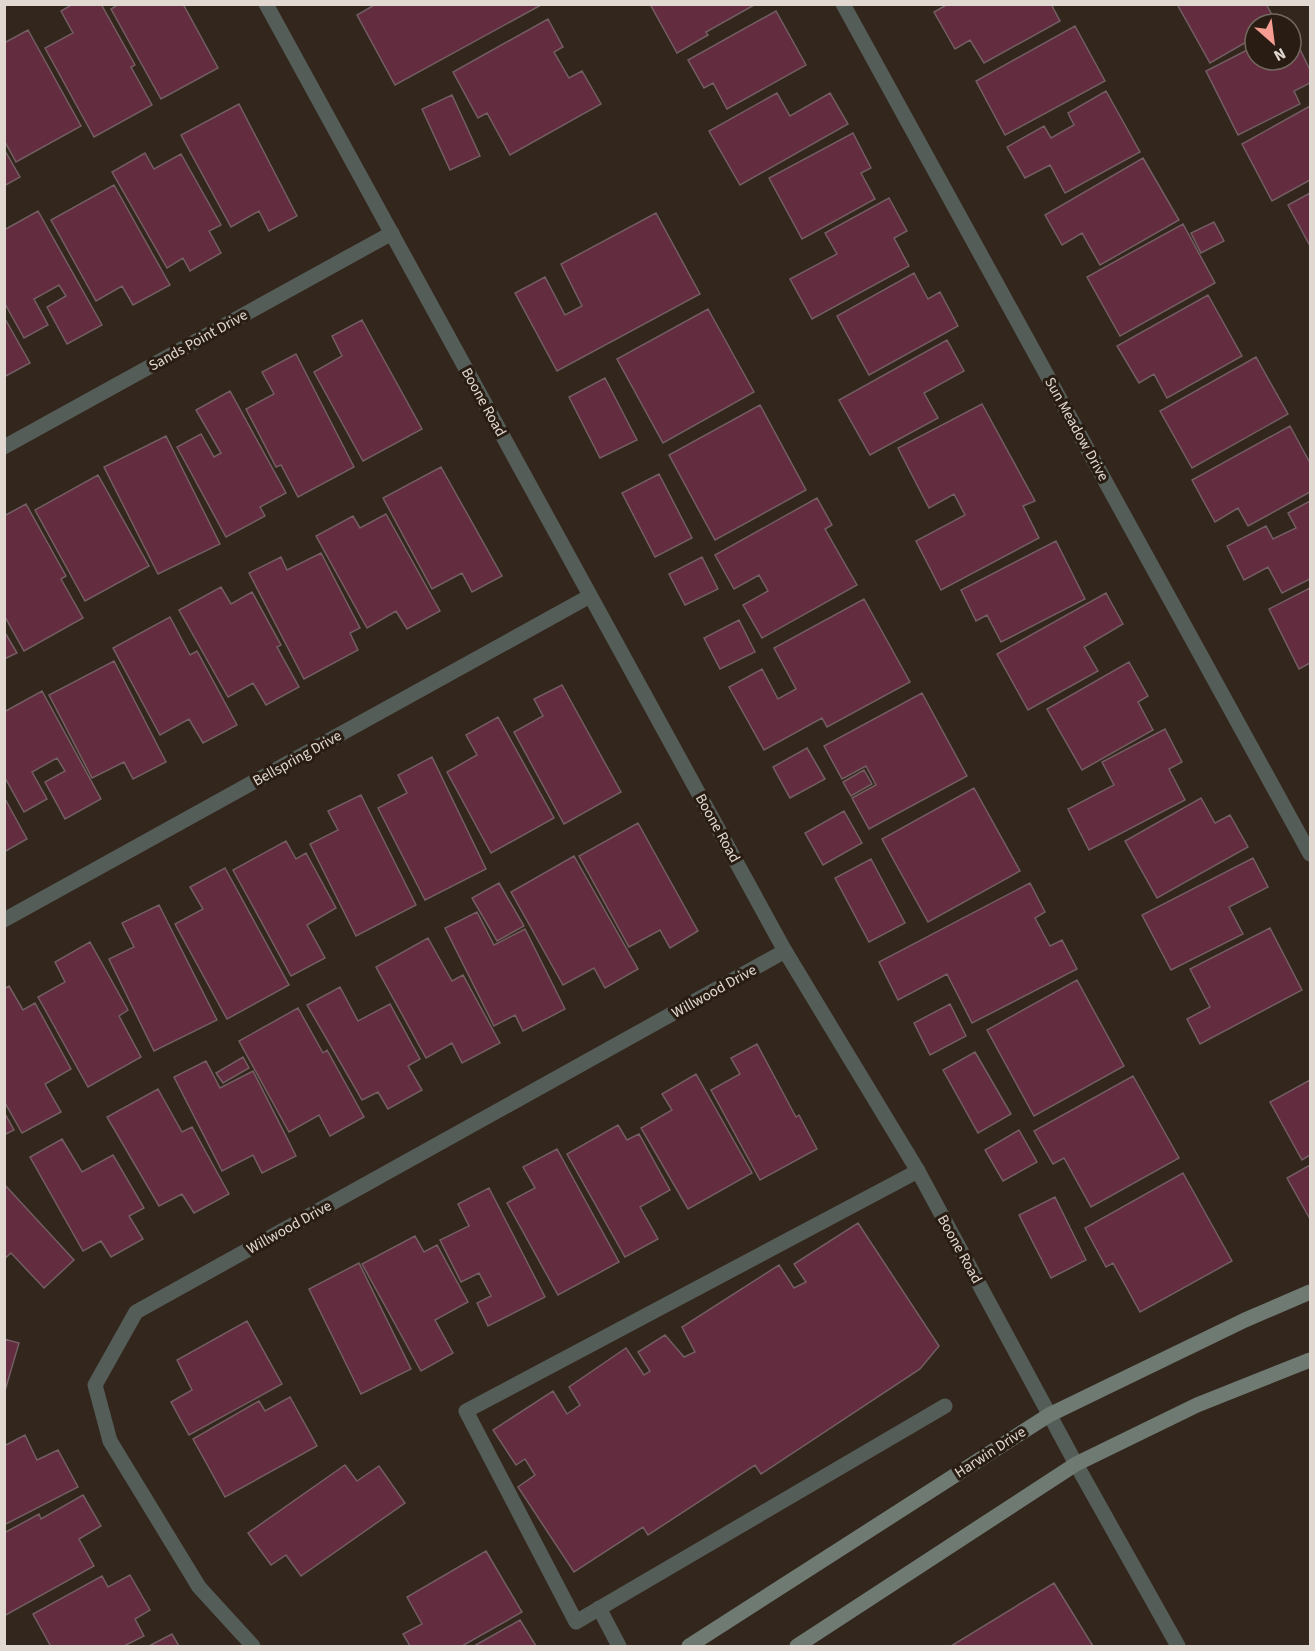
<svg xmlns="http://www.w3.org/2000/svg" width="1315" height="1651" viewBox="0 0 1315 1651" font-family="'Source Sans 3',sans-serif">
	<rect width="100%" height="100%" fill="#33261c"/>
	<path fill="#642c3f" stroke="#725e63" stroke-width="1.5" d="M73 4H101L135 65 131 67 152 105 94 137 45 48 73 33 61 11Z
		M119 4H183L218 68 161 99 111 9Z
		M376 4H540L541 5 395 85 357 15Z
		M650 4H756L706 32 708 35 677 53Z
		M948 4H1051L1060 21 984 63 970 40 955 49 934 12Z
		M1177 4H1266L1277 24H1255V37L1210 63Z
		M776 11 806 65 727 109 713 83 704 88 688 60Z
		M548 19 563 47 554 52 569 78 582 71 601 104 510 155 487 113 478 118 453 72Z
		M1075 26 1105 81 1005 135 976 81Z
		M28 30 81 126 16 162 4 140V43Z
		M1291 31 1310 70V83L1294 91 1300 104 1238 135 1206 71 1255 46V60H1291Z
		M1106 91 1140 152 1065 193 1050 165 1025 178 1007 147 1044 126 1051 138 1074 125 1068 113Z
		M777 93 790 116 830 93 848 124 740 185 709 131Z
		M452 95 480 156 450 170 422 109Z
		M239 104 297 216 269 231 259 211 231 227 181 135Z
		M1310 106V180L1272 201 1242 144Z
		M853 133 871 168 861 173 875 199 802 239 769 178Z
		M4 149 20 177 4 186Z
		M145 153 154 169 181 154 221 225 209 231 221 253 190 271 183 258 167 268 112 172Z
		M1143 158 1179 220 1100 265 1082 233 1062 245 1045 215Z
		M114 185 170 285 133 305 122 286 96 301 51 220Z
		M1310 193V246L1288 205Z
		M889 198 907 231 894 238 909 266 812 319 790 279 837 254 825 233Z
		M38 211 102 325 67 344 47 307 66 296 59 285 34 299 48 325 24 338 4 302V230Z
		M656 213 700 294 557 371 515 293 545 277 565 315 582 306 561 264Z
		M1214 222 1224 241 1201 253 1191 233Z
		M1183 224 1215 283 1120 336 1087 277Z
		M914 273 928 299 940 292 958 326 869 375 837 316Z
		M1208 295 1242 356 1167 398 1154 374 1139 383 1117 346Z
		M708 309 754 392 663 443 617 359Z
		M4 317 30 363 4 377Z
		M362 320 422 429 363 461 314 372 342 356 332 336Z
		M947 340 964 371 924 393 938 418 870 455 839 400Z
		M296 354 354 467 298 497 281 465 276 467 246 409 274 394 262 372Z
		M1256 357 1288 414 1192 468 1160 411Z
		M605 378 637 440 600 458 569 397Z
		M230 391 286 493 260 507 265 516 226 537 177 447 201 434 214 457 221 453 196 410Z
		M982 404 1035 501 1023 506 1039 538 941 590 916 541 965 515 954 494 929 508 898 448Z
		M760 405 806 490 715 540 669 455Z
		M1290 426 1310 463V492L1248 526 1238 508 1215 522 1192 480Z
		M166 436 220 544 158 574 104 467Z
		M441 467 502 576 472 592 462 573 432 589 383 498Z
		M659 474 692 538 655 557 622 493Z
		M98 475 149 566 85 601 35 510Z
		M817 498 832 525 825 529 857 585 762 638 743 605 768 591 759 575 734 589 715 555Z
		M1310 501V579L1282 593 1268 567 1244 580 1227 546 1266 526 1273 539 1296 528 1288 513Z
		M26 504 66 576 61 579 83 618 24 651 4 615V516Z
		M386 514 440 611 407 629 396 611 367 628 316 536 353 516 360 528Z
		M1056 541 1085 599 1001 642 987 615 976 621 961 590Z
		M321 553 360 628 350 633 358 650 304 679 249 573 281 557 287 570Z
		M702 557 718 589 685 605 669 574Z
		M221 587 231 604 252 592 281 645 277 647 299 687 266 705 253 683 228 697 179 610Z
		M1310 588V663L1299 669 1269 609Z
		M1106 593 1123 624 1084 647 1098 671 1028 710 997 654Z
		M864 599 910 682 827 727 822 718 764 750 729 687 762 669 778 699 796 689 774 648Z
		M170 617 190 655 197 651 237 725 203 743 189 719 160 735 113 648Z
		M739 620 755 652 720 669 704 638Z
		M4 631 17 653 4 659Z
		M114 661 166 762 133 779 124 762 92 778 49 695Z
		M1129 662 1148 696 1138 702 1153 730 1082 770 1047 709Z
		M562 685 621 792 564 824 514 732 543 716 534 699Z
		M42 691 101 799 65 819 45 782 65 771 57 758 32 772 47 799 24 812 4 776V712Z
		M922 693 967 776 869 829 852 798 876 785 866 766 842 779 824 746Z
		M498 717 554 818 491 853 447 772 477 755 466 735Z
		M1165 729 1182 762 1169 769 1185 800 1089 850 1068 809 1114 785 1102 762Z
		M807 748 825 779 790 798 773 767Z
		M432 757 486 869 425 900 378 808 407 793 398 775Z
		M864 770 872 784 851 796 843 782Z
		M974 788 1020 871 928 922 882 839Z
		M361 795 416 905 356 936 310 844 338 830 328 811Z
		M4 797 27 839 4 852Z
		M1201 798 1215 823 1230 815 1248 847 1157 898 1125 841Z
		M844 811 862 843 823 865 805 833Z
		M638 823 698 931 670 948 660 930 629 947 579 856Z
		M286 841 296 859 306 853 336 908 307 925 325 958 291 976 233 870Z
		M574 856 638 969 605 988 594 968 563 985 511 892Z
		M1253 858 1268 887 1229 907 1243 934 1171 970 1142 915Z
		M871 859 905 923 869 942 835 878Z
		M225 868 289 985 227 1019 175 924 203 909 190 887Z
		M499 883 524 926 497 941 472 898Z
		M1030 883 1045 912 1035 918 1050 946 1062 940 1077 969 972 1023 947 974 898 1000 879 962Z
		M159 905 217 1020 154 1051 109 959 134 947 122 923Z
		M477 912 494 945 525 929 565 1009 523 1031 515 1015 494 1026 445 928Z
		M1270 928 1302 990 1200 1044 1187 1019 1210 1007 1190 969Z
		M428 938 452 981 463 975 500 1043 462 1063 452 1043 426 1058 376 967Z
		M90 942 128 1010 119 1016 141 1057 88 1087 38 997 65 982 55 962Z
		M1077 980 1124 1066 1034 1116 987 1030Z
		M9 986 23 1010 35 1003 71 1069 45 1084 61 1112 22 1133 4 1101V989Z
		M340 987 358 1021 390 1004 420 1059 408 1066 422 1090 388 1109 378 1092 362 1100 307 1005Z
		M950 1004 966 1036 930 1055 914 1023Z
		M298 1008 323 1053 327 1050 364 1117 330 1136 319 1115 289 1132 239 1041Z
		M757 1044 796 1117 799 1115 817 1149 760 1180 711 1090 740 1074 731 1058Z
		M975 1052 1011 1114 978 1133 943 1070Z
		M243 1057 249 1068 223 1083 216 1073Z
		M206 1061 220 1088 253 1071 296 1156 262 1173 253 1155 222 1171 174 1077Z
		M696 1074 752 1173 688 1209 641 1128 672 1110 662 1094Z
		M1133 1076 1179 1158 1091 1207 1064 1158 1053 1164 1034 1131Z
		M1310 1080V1155L1302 1160 1270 1102Z
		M158 1089 182 1132 192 1127 229 1194 194 1213 182 1194 159 1206 107 1117Z
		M4 1112 14 1130 4 1135Z
		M618 1125 627 1140 639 1134 670 1190 640 1207 658 1239 625 1257 567 1154Z
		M1019 1130 1037 1162 1003 1181 985 1150Z
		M62 1139 82 1172 113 1155 144 1208 129 1216 143 1239 111 1257 101 1241 83 1251 30 1157Z
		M557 1149 619 1262 558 1295 507 1203 535 1188 523 1167Z
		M1310 1165V1219L1287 1178Z
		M1183 1173 1232 1261 1140 1312 1113 1263 1106 1267 1085 1228Z
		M4 1184 74 1260 44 1288 11 1253 4 1259Z
		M489 1188 545 1297 488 1326 477 1303 491 1296 479 1273 461 1282 440 1240 469 1226 458 1204Z
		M1055 1197 1086 1260 1051 1278 1019 1215Z
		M858 1223 939 1346 920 1369 761 1474 755 1465 648 1535 643 1527 574 1572 518 1487 535 1475 525 1459 516 1465 493 1430 553 1391 567 1414 580 1405 569 1387 626 1348 644 1375 650 1371 638 1352 665 1335 684 1357 695 1352 682 1327 779 1265 794 1288 806 1282 794 1264Z
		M415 1236 424 1252 437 1245 468 1302 435 1320 453 1353 421 1371 362 1264Z
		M359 1263 411 1369 361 1394 309 1289Z
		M247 1321 282 1384 189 1435 171 1402 192 1390 177 1360Z
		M4 1339 19 1343 4 1394Z
		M290 1397 317 1446 225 1497 193 1439 259 1401 265 1411Z
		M25 1435 37 1460 58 1450 78 1487 4 1525V1446Z
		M345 1465 357 1481 379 1466 405 1503 301 1576 286 1555 271 1565 248 1533Z
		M83 1495 101 1526 79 1539 94 1566 4 1616V1533L39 1514 41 1519Z
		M486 1551 522 1612 462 1646H410L403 1634 422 1624 407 1597Z
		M130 1575 150 1610 135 1619 144 1636 124 1646H47L50 1645 33 1614 102 1576 108 1587Z
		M1054 1583 1093 1646H951Z
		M520 1620 536 1646H474Z
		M172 1634 179 1646H149Z"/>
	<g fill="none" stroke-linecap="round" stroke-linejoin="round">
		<path stroke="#555d58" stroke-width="15" d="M918 1171 466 1411 576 1622 945 1406
			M599 1608 619 1646"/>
		<path stroke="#555d58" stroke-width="15" d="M843 4 1310 854
			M4 447 392 233
			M4 920 590 596
			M1076 1464 1178 1646
			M253 1646 199 1587 110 1441 95 1385 136 1312 785 951"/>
		<path stroke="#555d58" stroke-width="15" d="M266 4 785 951 918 1171 1076 1464"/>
		<path stroke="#6e7a72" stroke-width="15" d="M689 1646 1049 1415 1245 1320 1310 1292
			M797 1646 1076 1464 1197 1405 1310 1360"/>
	</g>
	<g text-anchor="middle" stroke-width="6" stroke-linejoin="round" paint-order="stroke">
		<g font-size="15" fill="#e1d8d1" stroke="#291d13">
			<text transform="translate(198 340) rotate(-29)" y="5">Sands Point Drive</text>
			<text transform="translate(484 402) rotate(61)" y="5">Boone Road</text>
			<text transform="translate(1077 429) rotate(61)" y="5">Sun Meadow Drive</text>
			<text transform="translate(297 758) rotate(-29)" y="5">Bellspring Drive</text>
			<text transform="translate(718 828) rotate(61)" y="5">Boone Road</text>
			<text transform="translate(714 991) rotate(-29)" y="5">Willwood Drive</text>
			<text transform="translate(289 1227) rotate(-29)" y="5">Willwood Drive</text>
			<text transform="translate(960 1249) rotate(61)" y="5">Boone Road</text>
			<text transform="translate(990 1452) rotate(-33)" y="5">Harwin Drive</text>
		</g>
	</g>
	<rect width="1315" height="1651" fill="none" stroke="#e1d8d1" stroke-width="12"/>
	<g transform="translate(1273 42) rotate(152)"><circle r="28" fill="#291d13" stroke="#73685f" stroke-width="1.5"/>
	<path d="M0-4.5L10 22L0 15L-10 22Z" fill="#f59c93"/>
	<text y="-9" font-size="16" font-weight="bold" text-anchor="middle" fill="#e1d8d1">N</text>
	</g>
</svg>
